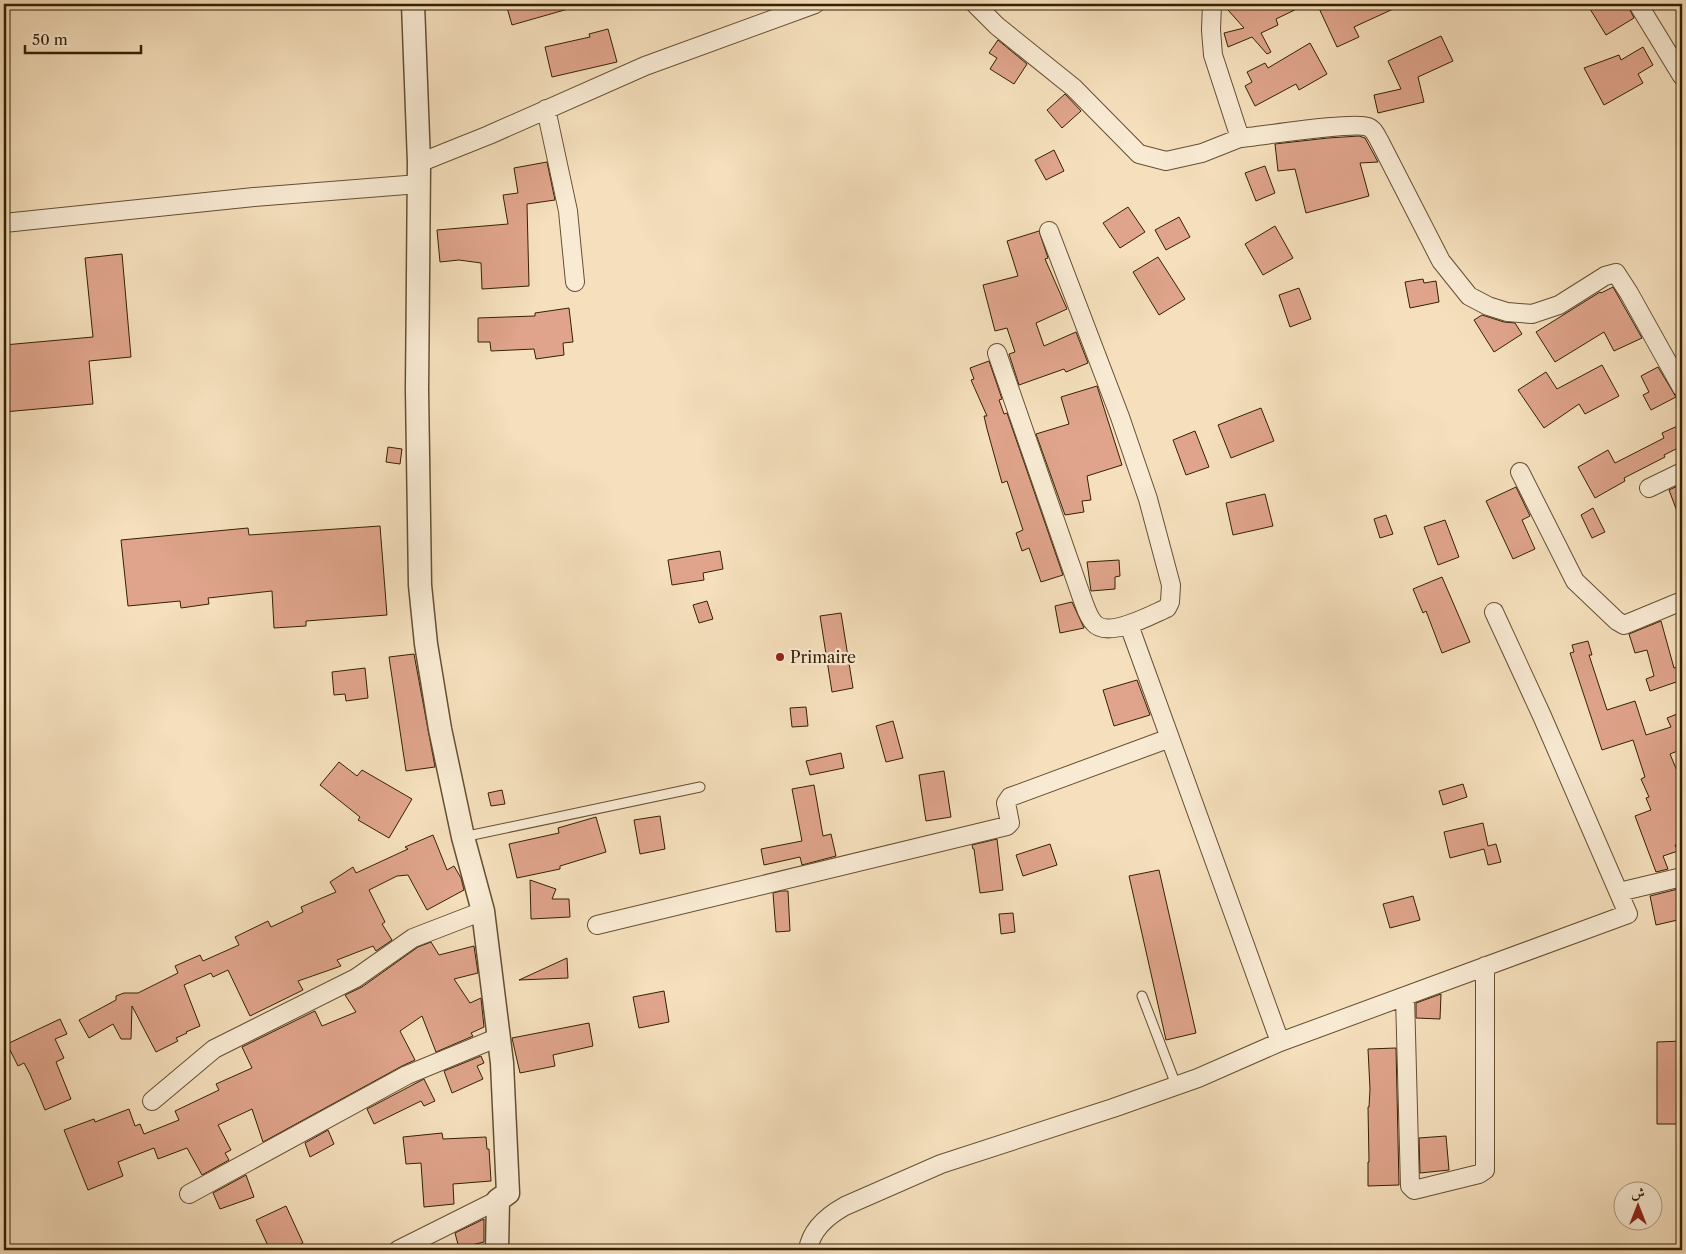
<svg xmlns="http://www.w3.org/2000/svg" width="1686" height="1254" viewBox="0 0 1686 1254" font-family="'Libre Caslon Text',Amiri,serif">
	<rect width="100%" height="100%" fill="#f5dfbc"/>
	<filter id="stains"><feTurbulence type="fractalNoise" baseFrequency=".004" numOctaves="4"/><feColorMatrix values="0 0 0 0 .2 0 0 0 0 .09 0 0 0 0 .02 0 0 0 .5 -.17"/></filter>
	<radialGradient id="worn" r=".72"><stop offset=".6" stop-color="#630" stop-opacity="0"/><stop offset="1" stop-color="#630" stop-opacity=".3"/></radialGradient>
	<path fill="#dfa48b" stroke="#352103" d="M506 4H574L575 7 512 25Z
		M1235 4H1307L1276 19 1278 25 1261 33 1271 52 1267 54 1252 37 1228 47 1224 33 1244 28 1228 10Z
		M1317 4H1404L1354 27 1359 37 1337 47Z
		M1587 4H1627L1634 18 1606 35Z
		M608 29 617 62 552 77 545 47 590 37 589 34Z
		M1441 36 1453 61 1418 77 1424 102 1378 113 1374 95 1401 89 1388 61Z
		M998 40 1027 64 1014 84 990 69 997 58 989 53Z
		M1310 43 1327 74 1299 90 1296 84 1255 106 1245 86 1252 82 1247 72 1265 63 1268 68Z
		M1643 47 1653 65 1638 74 1643 83 1604 105 1584 68 1619 55 1621 60Z
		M1065 94 1081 111 1062 128 1047 110Z
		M1359 136 1365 138 1378 162 1360 163 1369 196 1306 213 1295 169 1278 171 1275 144 1328 138Z
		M1054 150 1064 171 1046 180 1035 160Z
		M547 162 555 200 527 204 529 286 482 289 481 263 459 260 440 262 437 230 508 224 503 195 518 193 514 168Z
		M1265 166 1275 193 1256 201 1245 173Z
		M1128 207 1145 232 1120 248 1103 223Z
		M1179 217 1190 237 1166 250 1155 230Z
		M1275 226 1293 258 1263 275 1245 244Z
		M1039 231 1048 258 1045 259 1067 309 1036 323 1044 346 1076 332 1088 363 1066 372 1064 369 1019 385 1009 354 1015 352 1007 328 995 331 983 285 1018 276 1007 241Z
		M122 254 131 357 89 361 93 404 4 412V345L93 337 85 258Z
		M1158 257 1185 299 1159 315 1133 272Z
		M1423 279 1424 283 1436 281 1439 302 1410 308 1405 282Z
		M1613 287 1642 338 1614 351 1604 332 1555 362 1536 332 1600 292 1601 293Z
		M1299 288 1311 319 1290 327 1279 295Z
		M569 308 573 342 563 343 564 355 536 359 534 349 491 351 490 342H478V318L535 316V313Z
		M1482 315 1504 322 1515 323 1522 334 1494 352 1474 320Z
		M989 361 1002 399 999 400 1004 414 1007 413 1063 575 1041 582 1029 548 1022 551 1016 533 1023 530 1007 481 1002 483 987 429 984 416H987L971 380 974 379 970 368Z
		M1602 365 1619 396 1585 414 1579 404 1544 428 1518 390 1546 372 1557 389Z
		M1658 367 1676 397 1651 410 1643 395 1649 392 1641 376Z
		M1097 386 1122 465 1087 476 1091 500 1082 501 1084 512 1065 515 1036 434 1069 424 1061 397Z
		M1261 408 1274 441 1231 458 1218 425Z
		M1682 424V446L1664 455 1665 457 1624 478 1625 481 1595 498 1578 467 1608 450 1615 463 1664 438 1662 433Z
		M1195 431 1209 467 1186 475 1173 440Z
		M388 447 402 449 400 464 386 462Z
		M1682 484V522H1681L1669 490Z
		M1516 487 1530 516 1522 520 1535 549 1513 559 1486 501Z
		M1265 494 1273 526 1233 535 1226 503Z
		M1593 508 1605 532 1592 538 1581 515Z
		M1386 515 1393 534 1380 538 1374 519Z
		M1445 520 1459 557 1438 565 1424 527Z
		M380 526 387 615 306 621V626L274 628 272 591 208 598 209 604 181 608 180 601 128 606 121 540 248 528 249 535Z
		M720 551 723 569 703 573 704 580 672 585 668 560Z
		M1119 560 1120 576 1115 577V589L1091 591 1087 562Z
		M1442 577 1470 642 1442 653 1426 611 1423 613 1413 589Z
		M707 601 713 619 699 623 693 605Z
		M1072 602 1084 628 1060 633 1055 606Z
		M841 613 853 688 832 692 820 616Z
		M1661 621 1674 668 1682 666V680L1650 691 1646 679 1654 676 1647 650 1635 653 1629 634Z
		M1588 641 1592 655H1589L1607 710 1635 701 1646 735 1671 727 1667 718 1682 712V754L1680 750 1670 754 1682 783V842L1675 845 1678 851 1663 856 1668 869 1656 872 1635 816 1651 810 1646 798 1649 797 1641 779 1645 777 1633 740 1602 750 1570 653 1574 652 1572 645Z
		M414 654 435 767 406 771 389 657Z
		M365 668 368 698 346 701 345 694 334 695 332 672Z
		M1137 680 1150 715 1114 726 1103 690Z
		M806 707 808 726 792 727 790 708Z
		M893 721 903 758 886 762 876 726Z
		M841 753 844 768 810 775 806 761Z
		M339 762 357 776 362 770 412 799 389 838 358 820 360 817 320 785Z
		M944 771 951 817 926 821 919 775Z
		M1463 784 1467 797 1443 805 1439 791Z
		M814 785 823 836 831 834 836 856 802 865 800 857 764 865 761 849 802 841 792 789Z
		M502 790 505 804 491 806 488 793Z
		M660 816 665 849 640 854 634 820Z
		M596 817 606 852 560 866V869L517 878 509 844 559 833 558 828Z
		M1483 823 1488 846 1496 844 1501 862 1488 865 1484 849 1450 858 1444 832Z
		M433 835 447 870 454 866 461 878 464 890 427 910 408 875 397 876 369 890 385 922 382 924 392 940 376 951 373 946 337 960 341 966 298 981 303 990 250 1016 228 970 213 977 211 973 184 985 200 1026 186 1032 187 1033 176 1038 178 1041 156 1052 132 1006 131 1039H121L113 1024 89 1038 79 1020 116 1000V996L124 993H138L178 973 175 966 200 955 203 961 239 945 235 937 268 921 271 927 303 912 301 907 336 892 330 882 353 867 356 873 408 849 405 847Z
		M997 839 1003 890 980 893 974 849H973L972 845Z
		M1050 844 1057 865 1023 876 1016 855Z
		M1159 870 1196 1033 1166 1040 1129 876Z
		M530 880 556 889 552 899H569L570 917 531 919Z
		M1682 888V919L1656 925 1650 896Z
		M781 891H788L790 931 776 932 773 893Z
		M1413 896 1420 920 1390 928 1383 904Z
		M1013 913 1015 932 1001 934 999 914Z
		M431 942 439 955 474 946 478 973 454 979 470 1003 481 998 484 1027 471 1033 473 1036 436 1052 422 1016 400 1031 415 1060 402 1066 263 1142 252 1109 218 1125 231 1150 225 1153 229 1160 202 1175 187 1148 158 1159 154 1148 118 1162 123 1176 88 1190 64 1130 94 1119 95 1122 129 1109 135 1126 140 1124 144 1134 179 1120 175 1111 219 1090 216 1084 252 1068 242 1047 315 1011 322 1026 356 1012 345 995 362 987 418 947Z
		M567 958 568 978 519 980Z
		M664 991 669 1022 639 1028 633 997Z
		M1441 994 1440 1019 1416 1018V1003Z
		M60 1019 67 1034 55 1039 64 1058 56 1062 71 1099 45 1110 30 1074 24 1063 18 1066 7 1044Z
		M589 1023 593 1046 553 1055 555 1066 520 1073 512 1038Z
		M1682 1041V1124H1657V1042Z
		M1396 1048 1399 1185 1368 1186V1162H1369L1368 1107H1369L1370 1089 1368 1049Z
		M481 1056 484 1063 477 1066 483 1079 452 1093 444 1071Z
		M424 1079 435 1101 424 1106 421 1101 374 1124 367 1109Z
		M328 1130 334 1144 310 1157 305 1143Z
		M442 1133 443 1139 486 1137 487 1149H489L491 1181 453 1184 454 1204 424 1207 421 1163 406 1164 403 1137Z
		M1446 1136 1449 1170 1420 1173 1419 1138Z
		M246 1175 254 1197 220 1209 213 1193Z
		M286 1206 303 1243 288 1250H270L256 1220Z
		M484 1219V1242L459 1248 455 1233Z"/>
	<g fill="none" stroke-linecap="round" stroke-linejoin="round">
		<g stroke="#655031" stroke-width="11">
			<path id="service" d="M463 837 700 787
				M1142 996 1176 1085"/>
		</g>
		<g stroke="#655031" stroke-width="20">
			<path id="minor" d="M975 4 997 26 1074 88 1139 154 1166 161 1202 153 1240 138
				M1212 4 1211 30 1213 55 1240 138C1262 136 1354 121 1368 127 1374 129 1377 137 1380 142L1441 261 1469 296 1488 306 1507 312 1532 314 1559 305 1605 276 1616 273 1629 293 1682 388
				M1638 4 1682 76
				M546 109 568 211 575 282
				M419 163 489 135 645 66 815 4
				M4 223 254 197 419 184
				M997 353 1082 598C1085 606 1088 617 1094 623 1108 639 1151 615 1167 608L1170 602 1171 585 1148 499 1120 417 1049 231
				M1520 472 1575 581 1617 621 1624 625 1682 601
				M1649 488 1682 472
				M1129 625 1280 1042 1628 914 1542 716 1494 612
				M1619 892 1682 877
				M597 925 1007 826 1010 823 1006 803 1010 797 1170 738
				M1405 996 1410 1186 1414 1190 1479 1174 1485 1170V966
				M152 1101 214 1049 356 978 413 938 483 911
				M189 1194 407 1075 499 1037
				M398 1250 498 1200
				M808 1250C811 1229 827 1216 845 1206L941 1164 1113 1108 1198 1078 1280 1042"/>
		</g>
		<g stroke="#655031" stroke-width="25">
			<path id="tertiary" d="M413 4 419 163 417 390 420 585 426 644 440 729 463 837 483 911 502 1063 508 1193 498 1200 497 1250"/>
		</g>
		<use href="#service" stroke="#f8ead3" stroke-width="9"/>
		<use href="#minor" stroke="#f8ead3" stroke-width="18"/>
		<use href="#tertiary" stroke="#f8ead3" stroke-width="22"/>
	</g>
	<circle fill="#8f2418" stroke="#f8ead3" stroke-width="2" cx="780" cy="657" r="5"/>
	<g text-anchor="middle" stroke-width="4.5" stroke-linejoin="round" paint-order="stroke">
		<g font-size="16" fill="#352103" stroke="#f8ead3" text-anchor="start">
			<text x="790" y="663">Primaire</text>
		</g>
	</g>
	<rect width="1686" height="1254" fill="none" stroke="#f5dfbc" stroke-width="20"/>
	<rect x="5" y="5" width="1676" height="1244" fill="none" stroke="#352103" stroke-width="2.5"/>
	<rect x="10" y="10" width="1666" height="1234" fill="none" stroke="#352103"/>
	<g transform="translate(1638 1206)"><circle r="24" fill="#f8ead3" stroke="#aa9a80"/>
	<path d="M0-4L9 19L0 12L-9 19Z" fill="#8f2418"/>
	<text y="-8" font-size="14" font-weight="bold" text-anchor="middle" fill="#352103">ش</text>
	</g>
	<path d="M25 45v8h116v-8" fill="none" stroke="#352103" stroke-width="2.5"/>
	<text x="32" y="45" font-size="15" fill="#352103" stroke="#f8ead3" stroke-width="4" paint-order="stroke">50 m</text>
	<rect width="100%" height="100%" filter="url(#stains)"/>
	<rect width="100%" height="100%" fill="url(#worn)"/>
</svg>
